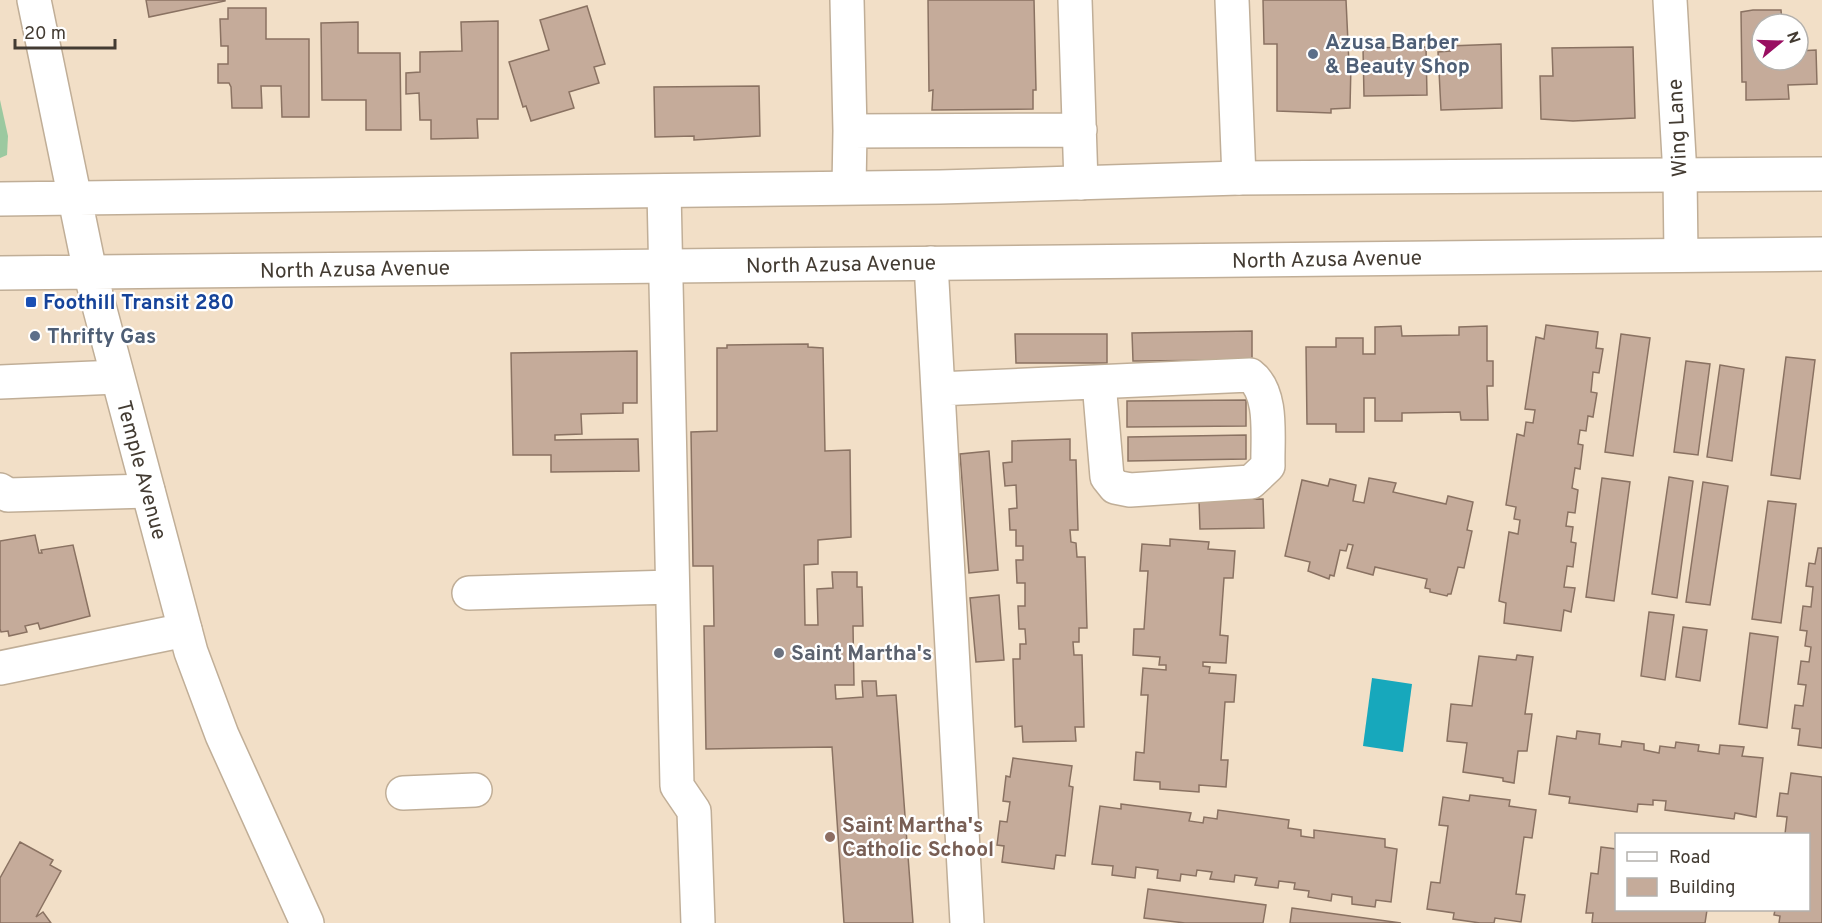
<svg xmlns="http://www.w3.org/2000/svg" width="1822" height="923" viewBox="0 0 1822 923" font-family="Overpass,sans-serif">
	<rect width="100%" height="100%" fill="#f2dfc7"/>
	<path fill="#9bc9a0" d="M0 100 8 136 7 155 0 158Z"/>
	<path fill="#17a8bc" d="M1372 678 1412 684 1403 752 1363 746Z"/>
	<path fill="#c5ab9a" stroke="#8a7262" stroke-width="1.5" d="M146 0H225V1L149 17Z
		M928 0H1034L1036 90H1033V109L932 110 933 90 929 91Z
		M1263 0H1346L1349 64 1351 63 1350 108 1331 109V113L1277 111V44H1264Z
		M587 6 605 64 594 67 599 83 569 92 574 108 531 121 526 106 523 107 509 62 549 50 540 20Z
		M228 8H266V39H309V117H282L281 86H261L262 108H232L231 87 229 83H218V64H228V46H221L220 19H228Z
		M1753 10H1781L1782 23 1789 24H1762V60H1798V51L1816 50 1817 84 1788 85 1789 99 1746 100V82H1742L1741 12Z
		M498 21V119H477L478 138 431 139V120H420L419 93 406 94V73L420 72V52L462 51 461 22Z
		M358 22V53H400L401 130H366V100H322L321 23Z
		M1501 44 1502 108 1441 110 1438 52 1450 51 1449 46Z
		M1426 47 1427 95 1364 96 1363 48Z
		M1633 47 1635 118 1573 121 1541 119 1540 76H1553L1552 48Z
		M759 86 760 136 694 140V136L655 137 654 87Z
		M1546 325 1598 332 1596 348 1603 349 1599 373 1593 372 1591 392 1597 393 1593 417 1588 416 1586 431 1580 430 1578 444 1583 445 1580 469 1575 468 1572 488 1578 490 1575 513 1568 512 1566 526 1573 527 1571 542 1576 543 1573 567 1567 566 1564 587 1575 588 1571 612 1564 610 1561 631 1504 623 1506 603 1499 601 1509 532 1518 534 1520 520 1514 519 1516 507 1506 505 1517 434 1524 436 1526 422 1533 423 1535 410 1525 409 1536 337 1544 339Z
		M1401 326 1402 336 1459 335V327L1487 326V361H1493V386H1487L1488 420H1461L1460 412 1402 413V421H1375V398H1364V432H1336V424H1307L1306 347H1336V338H1363V354H1375V327Z
		M1252 331V360L1133 361 1132 333Z
		M1015 334H1107V363H1016Z
		M1621 334 1650 338 1633 456 1605 452Z
		M808 344V347L823 348 825 451 850 450 851 537 818 540V564L804 565 805 625H818L817 589 833 588 832 572H857V587H862L863 626H853L854 685H835L836 699 863 697 862 681H876L877 696 896 695 913 923H844L832 747 706 749 704 626H714L713 566H693L691 432 717 431V348H727V345Z
		M637 351V403H623V413L581 414 582 434 555 435V440L638 439 639 471 551 472V455H513L511 353Z
		M1786 357 1815 360 1800 479 1771 475Z
		M1686 361 1710 364 1698 455 1674 452Z
		M1720 365 1744 369 1732 461 1707 457Z
		M1246 400V426L1127 427V401Z
		M1246 435V459L1128 461V437Z
		M1070 439V460H1076L1078 530H1070L1071 542 1076 543 1077 557H1085L1087 628H1079V642H1073L1074 655H1082L1084 727H1075L1076 741 1023 742 1022 726 1015 727 1013 659H1020V644H1026L1025 629H1019L1018 606H1025V583H1017L1016 560H1023V546H1016V530H1010L1009 509 1017 508 1016 485 1005 486 1003 463 1012 462V441Z
		M989 451 998 570 969 573 960 454Z
		M1669 477 1693 481 1677 598 1652 594Z
		M1369 478 1396 483 1393 492 1446 504 1448 496 1473 502 1467 530 1472 531 1464 568 1458 567 1451 594H1448L1447 596 1430 592V589L1425 588 1427 579 1375 567 1373 575 1347 568 1353 545 1348 544 1346 551 1340 550 1334 576 1330 575 1329 579 1308 571 1310 562 1285 556 1302 480 1328 486 1330 479 1356 485 1353 501 1364 503Z
		M1602 478 1630 482 1614 601 1586 597Z
		M1703 482 1728 486 1710 605 1686 602Z
		M1263 499 1264 528 1200 529 1199 500Z
		M1768 501 1796 504 1781 623 1752 619Z
		M35 535 39 553H42L41 550 73 545 90 616 40 629 38 623 25 626 27 632 9 636 8 631 1 632 0 629V541Z
		M1170 539 1209 542 1208 549 1235 551 1233 578H1224L1220 635 1228 636 1226 663 1203 662V666L1210 667 1209 673 1236 675 1234 702H1225L1221 760H1228L1226 787 1199 785V792L1160 789V782L1134 780 1136 752 1144 753 1148 695H1141L1143 668 1166 670V665H1159L1160 657 1133 655 1134 629H1144L1148 571H1140L1142 544 1170 546Z
		M1818 548H1822V748L1798 745 1800 729 1792 728 1795 705 1803 706 1806 685 1798 684 1801 661 1809 662 1811 647 1805 646 1807 631 1800 630 1803 606 1811 607 1813 587 1806 586 1809 563 1815 564Z
		M999 595 1004 660 976 662 970 598Z
		M1649 612 1674 615 1665 680 1641 676Z
		M1683 627 1707 630 1700 681 1676 677Z
		M1750 633 1778 637 1767 728 1739 724Z
		M1517 655 1533 657 1525 714H1532L1527 751H1518L1514 783 1503 781V778L1463 772 1467 743 1447 741 1451 704 1472 706 1479 656 1516 660Z
		M1577 731 1600 734 1599 744 1621 747 1622 741 1644 744V750L1659 753 1660 746 1675 748 1676 742 1699 745 1698 751 1719 754 1720 745 1744 747 1742 756 1763 758 1756 817 1735 813 1734 819 1665 810 1666 801 1653 800V805L1638 804 1637 812 1569 803 1570 797 1549 794 1557 736 1576 739Z
		M1013 758 1072 766 1069 786 1073 787 1065 856 1056 855 1054 869 1002 862 1004 846 997 845 1000 821 1007 822 1010 802 1003 801 1006 776 1010 777Z
		M1791 773 1822 777V923H1779L1780 916 1774 915 1775 910H1808V834H1785L1787 817 1777 816 1780 793 1788 794Z
		M1470 795 1510 800 1509 806 1536 810 1532 838 1524 837 1516 894 1525 895 1521 922 1495 918 1494 923H1480L1453 919 1454 913 1427 909 1431 882 1440 883 1448 826 1439 825 1443 797 1469 801Z
		M1121 804 1191 813 1189 821 1203 823 1204 817 1217 819 1218 810 1289 820 1288 828 1301 830V836L1314 838V830L1385 839V847L1397 849 1391 902 1376 900 1375 907 1352 904V897L1332 894 1331 901 1308 897 1309 891 1294 889 1295 883 1279 881 1278 888 1255 885 1257 878 1235 875 1234 882 1210 879 1212 872 1197 870 1196 876 1181 874 1180 881 1157 878 1158 870 1136 867 1135 878 1112 875 1113 866 1092 864 1100 806 1121 809Z
		M20 842 53 860 50 865 61 871 36 917 43 912 51 923H0V878Z
		M1601 847 1616 849V910H1707L1705 923H1592L1593 913H1586L1591 873 1598 874Z
		M1148 889 1266 905 1263 923H1185L1144 918Z
		M1292 908 1401 923H1290Z"/>
	<g fill="none" stroke-linecap="round" stroke-linejoin="round">
		<g stroke="#c0ae97" stroke-width="36">
			<path id="minor" d="M847 0 850 131
				M1075 0 1081 183
				M1232 0 1239 178
				M1670 0 1680 175 1681 255
				M849 187 850 131 1080 130
				M664 191 677 786 694 811 698 923
				M931 263 967 923
				M0 382 117 377
				M938 389 1250 375C1274 393 1267 439 1268 466L1251 482 1130 490 1115 487 1107 477 1099 382
				M0 490 8 495 148 491
				M469 593 672 587
				M0 668 185 630
				M403 793 475 790"/>
		</g>
		<g stroke="#c0ae97" stroke-width="36">
			<path id="major" d="M34 0 90 272 191 652 222 735 307 923
				M0 199 940 187 1239 178 1822 174
				M0 273 1822 254"/>
		</g>
		<use href="#minor" stroke="#fff" stroke-width="33"/>
		<use href="#major" stroke="#fff" stroke-width="33"/>
	</g>
	<g fill="#5c6f8a" stroke="#fff" stroke-width="2">
		<circle cx="1313" cy="54" r="6"/>
		<circle cx="35" cy="336" r="6"/>
	</g>
	<rect fill="#1a4fb4" stroke="#fff" stroke-width="2" x="25" y="296" width="12" height="12" rx="3"/>
	<circle fill="#6b7280" stroke="#fff" stroke-width="2" cx="779" cy="653" r="6"/>
	<circle fill="#8d6e63" stroke="#fff" stroke-width="2" cx="830" cy="837" r="6"/>
	<g text-anchor="middle" stroke-width="4.5" stroke-linejoin="round" paint-order="stroke">
		<g font-size="21" font-weight="bold" fill="#4e5e75" stroke="#fff" text-anchor="start">
			<text x="1325" y="49">Azusa Barber<tspan x="1325" dy="24">&amp; Beauty Shop</tspan></text>
			<text x="47" y="343">Thrifty Gas</text>
		</g>
		<g font-size="21" fill="#433b32" stroke="#fff">
			<text transform="translate(1677 128) rotate(-93)" y="7">Wing Lane</text>
			<text transform="translate(1327 259) rotate(-1)" y="7">North Azusa Avenue</text>
			<text transform="translate(841 264) rotate(-1)" y="7">North Azusa Avenue</text>
			<text transform="translate(355 269) rotate(-1)" y="7">North Azusa Avenue</text>
			<text transform="translate(142 470) rotate(75)" y="7">Temple Avenue</text>
		</g>
		<g font-size="21" font-weight="bold" fill="#164399" stroke="#fff" text-anchor="start">
			<text x="43" y="309">Foothill Transit 280</text>
		</g>
		<g font-size="21" font-weight="bold" fill="#5b616d" stroke="#fff" text-anchor="start">
			<text x="791" y="660">Saint Martha's</text>
		</g>
		<g font-size="21" font-weight="bold" fill="#785e54" stroke="#fff" text-anchor="start">
			<text x="842" y="832">Saint Martha's<tspan x="842" dy="24">Catholic School</tspan></text>
		</g>
	</g>
	<rect x="1615" y="833" width="195" height="78" fill="#ffffff" stroke="#b4b1ad" stroke-width="1.5"/>
	<rect x="1627" y="852" width="30" height="9" fill="#ffffff" stroke="#b4b1ad" stroke-width="1.5"/>
	<text x="1669" y="863" font-size="18" fill="#433b32">Road</text>
	<rect x="1627" y="878" width="30" height="18" fill="#c5ab9a" stroke="#b4b1ad" stroke-width="1.5"/>
	<text x="1669" y="893" font-size="18" fill="#433b32">Building</text>
	<g transform="translate(1780 42) rotate(71)"><circle r="28" fill="#ffffff" stroke="#b4b1ad" stroke-width="1.5"/>
	<path d="M0-4.5L10 22L0 15L-10 22Z" fill="#990e61"/>
	<text y="-9" font-size="16" font-weight="bold" text-anchor="middle" fill="#433b32">N</text>
	</g>
	<path d="M15 39v9h100v-9" fill="none" stroke="#433b32" stroke-width="3"/>
	<text x="24" y="39" font-size="18" fill="#433b32" stroke="#ffffff" stroke-width="4.5" paint-order="stroke">20 m</text>
</svg>
